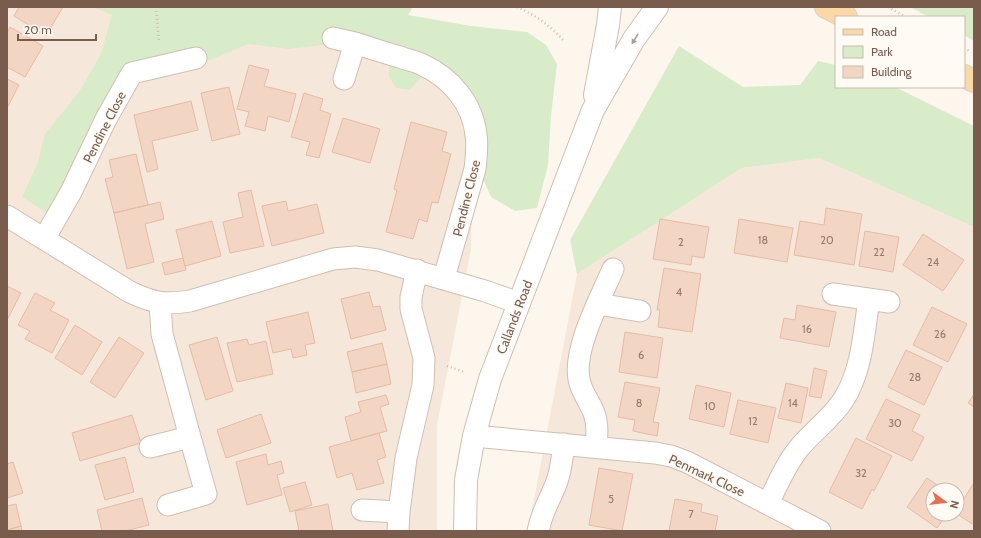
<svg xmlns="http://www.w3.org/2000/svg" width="981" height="538" viewBox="0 0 981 538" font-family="Cabin,sans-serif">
	<rect width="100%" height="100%" fill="#fdf6ec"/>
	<path fill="#f5e8da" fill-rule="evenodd" d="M7 7H210L472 42 471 250 437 425V531H7Z
		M819 158 974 227V531H528L577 274 742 168ZM933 490H957V514H933Z"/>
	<path fill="#d8ecc9" d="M93 7H413L408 15 471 26 527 32 546 45 557 64 551 116 548 165 537 208 515 211 491 197 479 170 464 115 446 94 451 73 442 69 421 77 410 90 396 88 389 77V61L332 44 288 49 248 44 185 71 136 66 50 215 22 197 37 165 45 134 79 92 101 54 112 15Z
		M910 7H974V41L964 35V17H929Z
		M679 46 743 87 800 85 818 61 836 65V87H895L974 126V227L819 158 742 168 577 274 570 240Z"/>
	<path fill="#f3d5c3" stroke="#e6bba3" d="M19 7H63L46 36 14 16Z
		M10 27 43 46 25 77 7 67V33Z
		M249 65 269 70 264 86 296 94 289 122 268 116 265 131 245 126 249 112 237 109Z
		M7 79 19 85 7 108Z
		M229 87 240 134 212 141 201 93Z
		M304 93 323 99 320 110 331 114 319 158 306 155 310 142 291 137Z
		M191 101 198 130 152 141 158 169 147 172 134 115Z
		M343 118 380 129 370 163 332 152Z
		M411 122 447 132 442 151 451 154 438 203 432 202 427 222 419 219 413 239 386 232 397 190 394 189Z
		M136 154 148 205 114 213 105 179 113 177 109 160Z
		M251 190 264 246 230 253 223 222 243 217 238 193Z
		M286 201 288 211 317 204 324 233 272 246 262 206Z
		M160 202 164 219 145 224 154 262 127 269 114 213Z
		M826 208 862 214 854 265 794 255 800 221 824 225Z
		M660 219 709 227 704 258 692 256 691 265 653 259Z
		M739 219 793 228 787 262 734 253Z
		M212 221 221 256 185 266 176 230Z
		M865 231 899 237 893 272 859 266Z
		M923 234 964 260 943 291 903 265Z
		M183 258 186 270 165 275 162 263Z
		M664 268 701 274 692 332 658 327 660 310H657Z
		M7 286 21 293 7 320Z
		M369 292 373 307 380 306 386 330 351 339 341 299Z
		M35 293 55 303 50 310 69 320 52 353 25 339 30 331 18 325Z
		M797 305 836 312 829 347 780 338 784 318 795 320Z
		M932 307 967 324 948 362 913 345Z
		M308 312 315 343 305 345 307 355 293 358 291 349 273 353 266 322Z
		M75 325 102 342 82 375 55 358Z
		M625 332 663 338 657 378 619 372Z
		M119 337 144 353 115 398 90 382Z
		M217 337 233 391 206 400 189 345Z
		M247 339 249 345 266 341 273 374 237 382 227 343Z
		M382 343 387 364 352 372 347 352Z
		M906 350 942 367 924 405 888 387Z
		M387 364 391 384 356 393 352 372Z
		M814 368 827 371 821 398 809 396Z
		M625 382 660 388 653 422 659 423 657 436 633 431 635 420 618 417Z
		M786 383 808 388 801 423 778 418Z
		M696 385 731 393 724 427 689 419Z
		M974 394V407L968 403Z
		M386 395 389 404 380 407 387 431 351 441 345 417 361 412 358 402Z
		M886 399 920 415 912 431 924 437 912 461 866 439Z
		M738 400 776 408 768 443 730 434Z
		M261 414 271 443 226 458 217 430Z
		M132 415 141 443 80 461 72 433Z
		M379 433 386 457 377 460 384 483 357 490 352 473 337 478 329 447Z
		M856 438 892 456 874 491 872 489 862 509 829 492Z
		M266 454 268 465 281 461 284 473 277 475 282 495 247 505 236 462Z
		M125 457 134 492 105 500 95 465Z
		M13 462 23 493 7 498V464Z
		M599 468 633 474 622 531 589 525Z
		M927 478 944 490H933V514H947L937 528 907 507Z
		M305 482 312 505 290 512 283 488Z
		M974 483V525L957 514V509Z
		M142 498 149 525 125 531H102L97 510Z
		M675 499 702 504 701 512 718 516 715 531H669Z
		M16 504 21 526 7 530V506Z
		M328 504 333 531H299L295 511Z
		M21 526 22 531H7V530Z"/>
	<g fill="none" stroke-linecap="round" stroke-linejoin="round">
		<g stroke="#d1beb0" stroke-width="23">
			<path id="minor" d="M333 38 355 43 344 79
				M355 43C370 48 385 53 400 57 407 60 416 61 423 65 451 78 473 104 476 135 478 147 476 158 475 169L444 278
				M7 216 130 292C154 303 164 305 190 301L333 259 355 257 378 260 485 291 519 303
				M44 239 71 192 106 119 132 73 196 58
				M833 294 889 302
				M598 304 640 311
				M474 436 655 453 671 456 687 462 820 531
				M150 447 190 437 162 334 160 303
				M596 447C597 435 598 424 594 413 590 402 581 392 579 379 573 349 601 297 613 269
				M768 504C777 485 786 464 799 448 814 430 831 419 844 399 862 370 864 332 869 299
				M168 505 206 494 190 437
				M362 510 399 512 398 531
				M399 512 406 458 423 385 424 358 411 309V297L417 270
				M538 531C542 511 549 502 556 484 561 472 562 458 564 444"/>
		</g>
		<g stroke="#d1beb0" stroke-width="24">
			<path id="tertiary" d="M595 95 608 25 610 7
				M465 531 466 480 474 436 490 379 593 110 634 39 657 7"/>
		</g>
		<g stroke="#dad1cd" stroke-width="24">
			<path id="primary" d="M826 7 846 17
				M964 76 974 81"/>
		</g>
		<path stroke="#d9b8a5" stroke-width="2.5" stroke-dasharray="1 3" stroke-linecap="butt" d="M156 7 159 42
			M517 7C535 15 550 25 563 40
			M888 7 906 17
			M964 48 971 52
			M447 366 464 372"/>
		<use href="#minor" stroke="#fff" stroke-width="21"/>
		<use href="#tertiary" stroke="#fff" stroke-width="22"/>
		<use href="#primary" stroke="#fbd9a5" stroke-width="22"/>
	</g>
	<defs><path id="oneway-solid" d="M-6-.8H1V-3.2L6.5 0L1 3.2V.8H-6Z"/></defs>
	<use fill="#af9d94" href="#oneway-solid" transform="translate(635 39) rotate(122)"/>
	<g text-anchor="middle" stroke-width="3" stroke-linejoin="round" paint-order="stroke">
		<g font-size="11" fill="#987a6a">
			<text x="763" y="244">18</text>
			<text x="827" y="244">20</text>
			<text x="681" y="246">2</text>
			<text x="879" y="256">22</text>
			<text x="933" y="266">24</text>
			<text x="679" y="296">4</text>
			<text x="807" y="333">16</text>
			<text x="940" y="338">26</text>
			<text x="641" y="359">6</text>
			<text x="915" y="381">28</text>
			<text x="639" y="407">8</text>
			<text x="793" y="407">14</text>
			<text x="710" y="410">10</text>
			<text x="753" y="425">12</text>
			<text x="895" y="427">30</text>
			<text x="861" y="477">32</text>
			<text x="611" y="503">5</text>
			<text x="691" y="518">7</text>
		</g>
		<g font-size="13" fill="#7a5c4d" stroke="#fffaf3">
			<text transform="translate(104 127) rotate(-63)" y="5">Pendine Close</text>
			<text transform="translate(466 198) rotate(-76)" y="5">Pendine Close</text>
			<text transform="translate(514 317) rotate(-69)" y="5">Callands Road</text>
			<text transform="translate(707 475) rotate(25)" y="5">Penmark Close</text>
		</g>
	</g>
	<rect width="981" height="538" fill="none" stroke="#7a5c4d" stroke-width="16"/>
	<rect x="835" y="16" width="130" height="72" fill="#fffaf3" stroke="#cabbb1"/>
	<rect x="843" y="29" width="20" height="6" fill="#fbd9a5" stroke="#cabbb1"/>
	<text x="871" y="36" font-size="12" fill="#7a5c4d">Road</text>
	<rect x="843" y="46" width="20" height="12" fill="#d8ecc9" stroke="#cabbb1"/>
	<text x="871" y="56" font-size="12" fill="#7a5c4d">Park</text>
	<rect x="843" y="66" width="20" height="12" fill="#f3d5c3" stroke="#cabbb1"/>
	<text x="871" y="76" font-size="12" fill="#7a5c4d">Building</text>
	<g transform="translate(945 502) rotate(105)"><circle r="19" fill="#fffaf3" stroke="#cabbb1"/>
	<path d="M0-3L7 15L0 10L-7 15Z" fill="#e76f51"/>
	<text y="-6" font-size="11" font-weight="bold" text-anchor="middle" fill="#7a5c4d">N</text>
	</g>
	<path d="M18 34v6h78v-6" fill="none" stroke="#7a5c4d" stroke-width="2"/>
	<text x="24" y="34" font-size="12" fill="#7a5c4d" stroke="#fffaf3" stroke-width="3" paint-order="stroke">20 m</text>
</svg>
